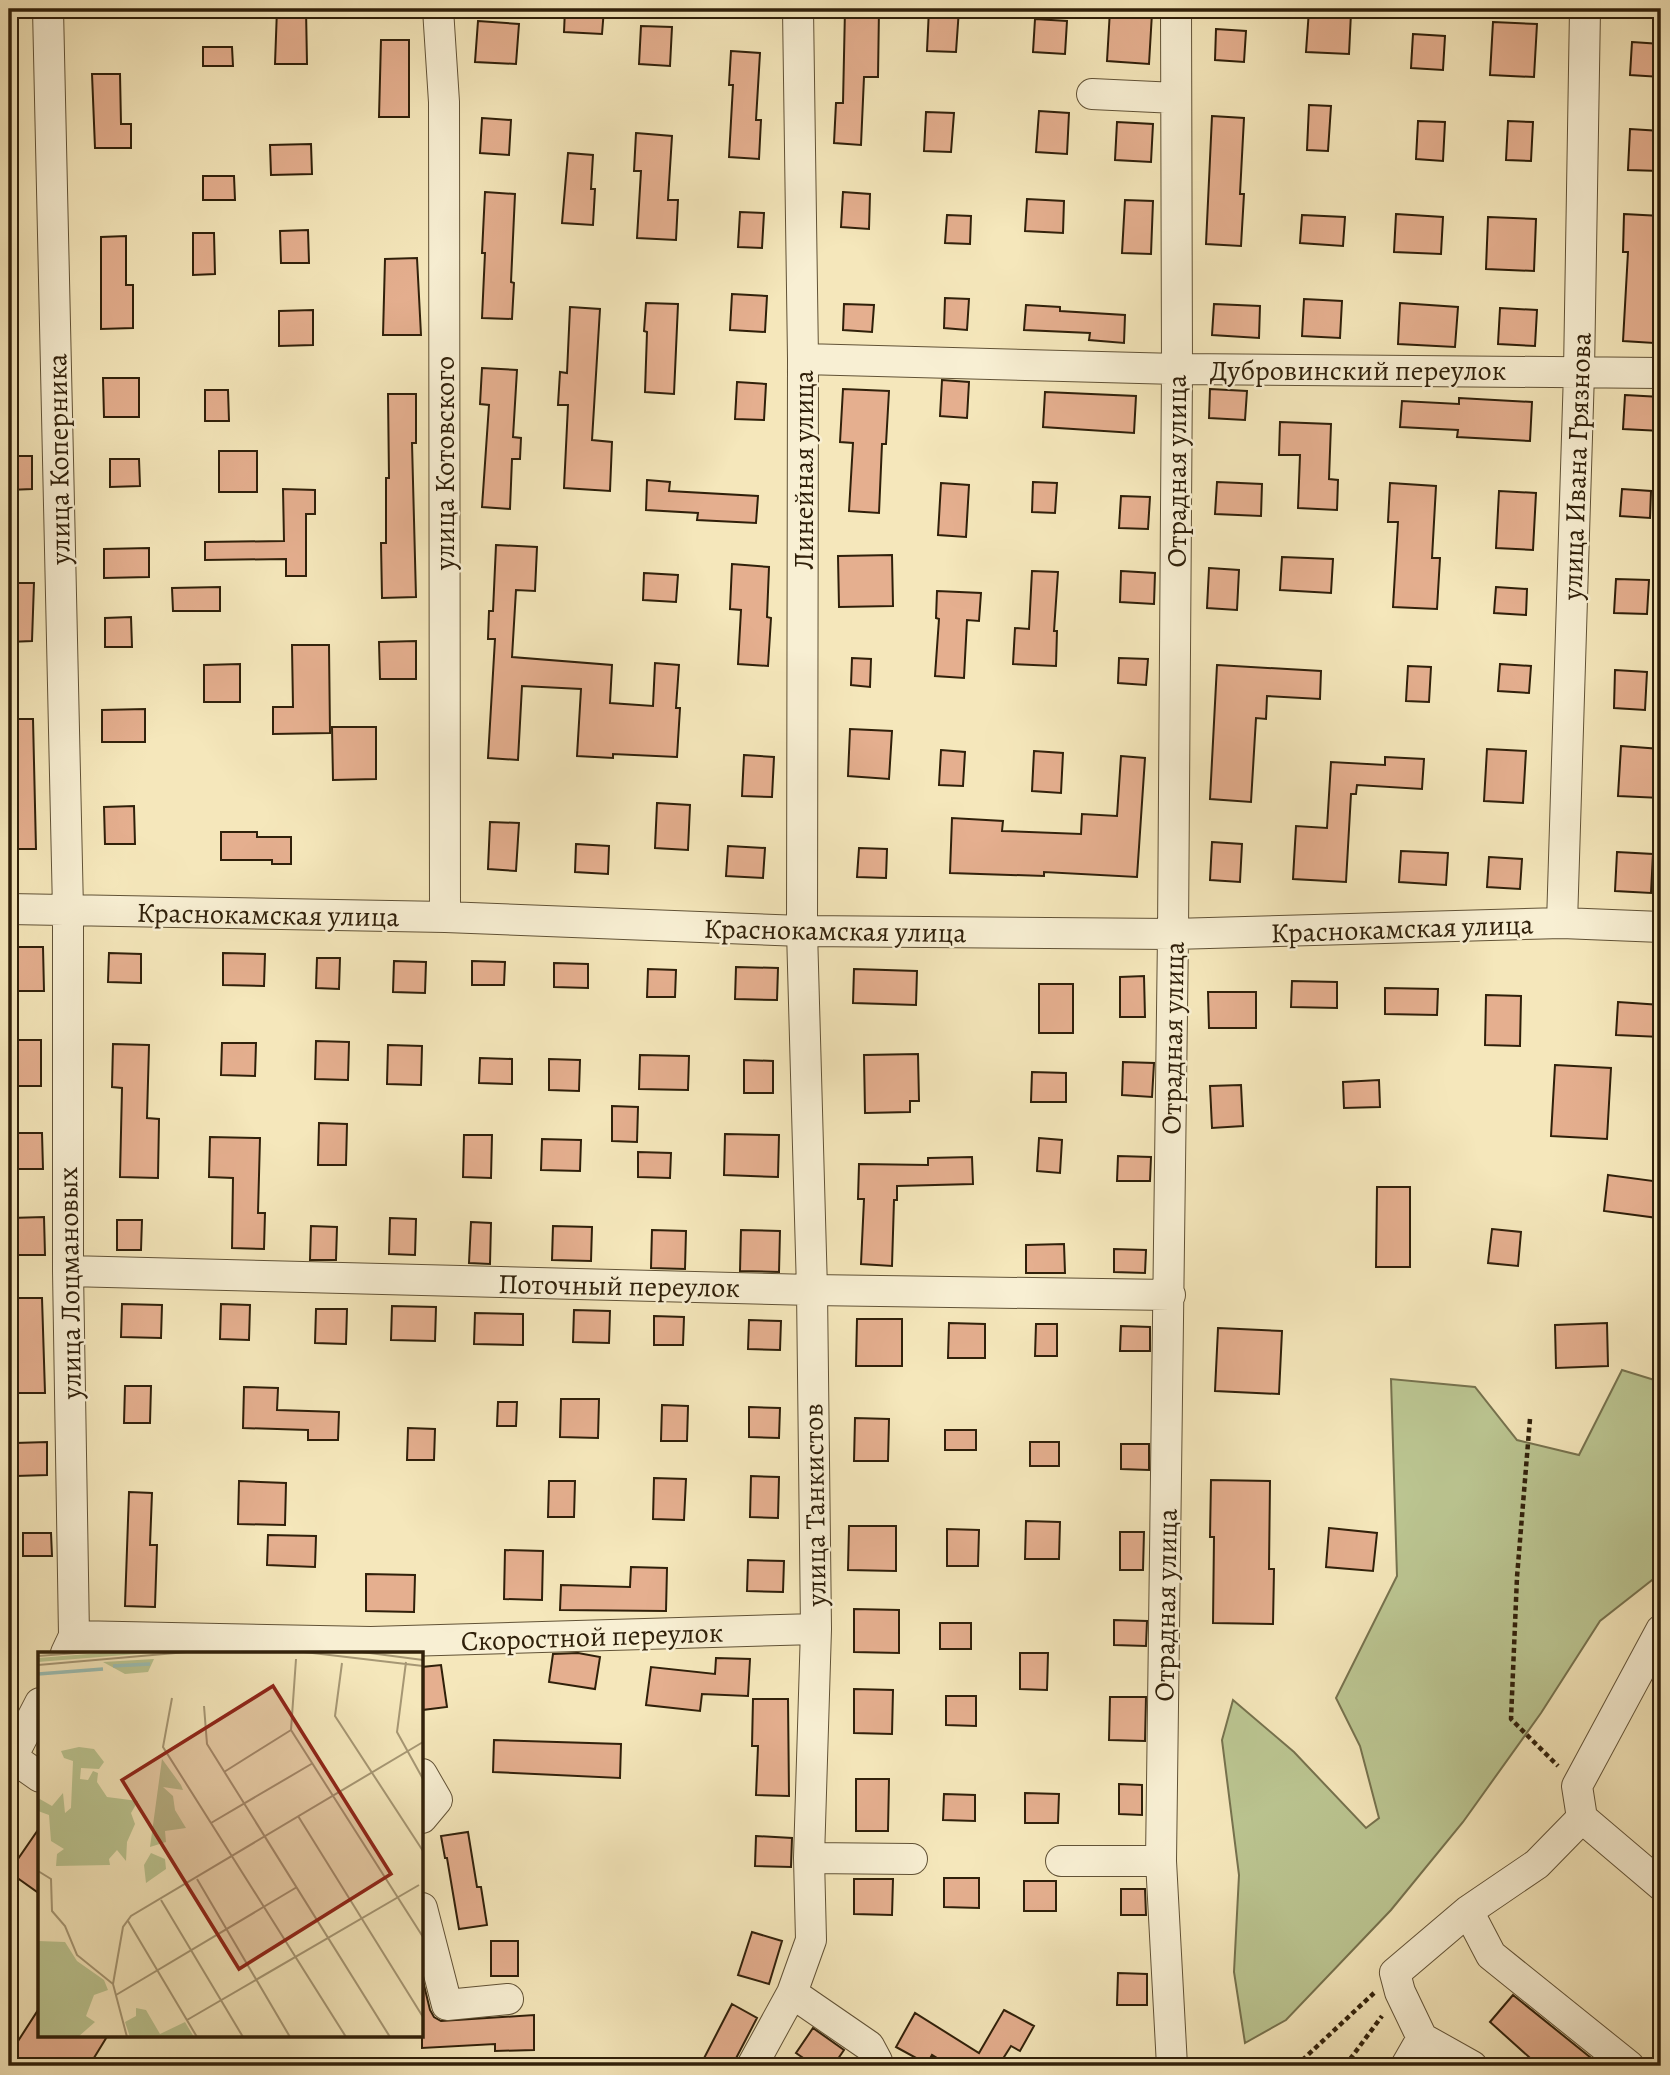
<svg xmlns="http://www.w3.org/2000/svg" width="1670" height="2075" viewBox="0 0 1670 2075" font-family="Alegreya,serif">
	<rect width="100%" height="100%" fill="#f5e7bb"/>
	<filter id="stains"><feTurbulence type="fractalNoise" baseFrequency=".00286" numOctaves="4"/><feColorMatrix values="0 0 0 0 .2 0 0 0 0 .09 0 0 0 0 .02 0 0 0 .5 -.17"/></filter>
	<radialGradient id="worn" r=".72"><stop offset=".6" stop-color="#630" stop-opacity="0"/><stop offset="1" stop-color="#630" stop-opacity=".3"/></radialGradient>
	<path fill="#bbc591" stroke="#76724e" stroke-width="2" d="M1622 1370 1661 1382V1573L1600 1621 1541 1713 1463 1822 1391 1910 1286 2020 1245 2043 1234 1972 1239 1875 1222 1740 1233 1700 1294 1752 1366 1828 1379 1818 1360 1746 1336 1698 1397 1576 1391 1379 1475 1387 1517 1440 1579 1455Z"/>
	<path fill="#e5af8f" stroke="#30200a" stroke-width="2" d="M277 9H306L307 64H275Z
		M565 9H604L602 34 564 32Z
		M845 9H879L878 77H864L861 145 834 143 836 103H843Z
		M929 9H959L956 52 927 51Z
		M1110 10 1152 13 1149 64 1107 61Z
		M1309 10 1351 13 1349 54 1306 52Z
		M1035 19 1067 21 1065 54 1033 52Z
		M478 21 519 24 516 64 475 62Z
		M1493 22 1537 24 1534 77 1490 75Z
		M641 26 672 27 670 66 639 64Z
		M1216 29 1246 31 1244 62 1215 60Z
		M1413 34 1445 36 1443 70 1411 68Z
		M381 40H409V117H379Z
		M1632 42 1661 44V77L1630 75Z
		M203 47H232L233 66H203Z
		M731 51 760 53 756 120H761L759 159 729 157 733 85H729Z
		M92 74H120L121 124H131V148H95Z
		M1309 105 1331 106 1328 151 1307 150Z
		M1039 111 1069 113 1067 154 1036 152Z
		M926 112 954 113 951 152 924 151Z
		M1212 116 1244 118 1240 194H1244L1241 246 1206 244Z
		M482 118 511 120 509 155 480 153Z
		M1418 121 1445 122 1443 161 1416 159Z
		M1508 121 1533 122 1531 161 1506 160Z
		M1117 122 1153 124 1151 162 1115 160Z
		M1630 129 1661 131 1660 171 1628 170Z
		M636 133 672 136 668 200H678L676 240 637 238 641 171H634Z
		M311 144 312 174 271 175 270 145Z
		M568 153 593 155 591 189H595L593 225 562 223Z
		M203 176H234L235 200H203Z
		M485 192 515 194 511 282 514 283 512 319 482 318 485 253H482Z
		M843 192 870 194 869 229 841 227Z
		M1027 199 1064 201 1063 233 1025 231Z
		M1125 200 1153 201 1151 254 1122 253Z
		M740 212 764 213 762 248 738 247Z
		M1396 214 1443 217 1441 254 1394 252Z
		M1624 214 1661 216V254H1658L1654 343 1623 341 1628 252H1623Z
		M947 215 971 216 970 244 945 243Z
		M1302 215 1345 217 1343 246 1300 243Z
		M1488 217 1536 219 1534 271 1486 269Z
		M308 230 309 263H281L280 231Z
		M193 233H214L215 274 193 275Z
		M126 236V285H133V328L101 329V237Z
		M417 258 421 335H383L385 259Z
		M732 294 767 296 765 332 730 330Z
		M945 298 969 299 967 330 944 328Z
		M1304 299 1342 301 1340 338 1302 336Z
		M646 303 678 304 674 394 645 392 647 332 644 331Z
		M1400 303 1458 307 1455 347 1398 344Z
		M844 304 874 305 872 332 843 330Z
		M1214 304 1260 306 1259 338 1212 335Z
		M1026 305 1060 307V311L1125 315 1124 343 1089 340 1090 333 1024 330Z
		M570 307 600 309 592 440 612 442 610 491 564 488 568 405H558L560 372 567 373Z
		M1500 308 1537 310 1535 346 1498 344Z
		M313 310V345L279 346V311Z
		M482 368 517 370 513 437 521 438 520 459H512L510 509 482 507 489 405 480 404Z
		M103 378H139V417H104Z
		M942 380 969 382 967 418 940 416Z
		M737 382 766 384 764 420 735 419Z
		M843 389 889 391 886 444H882L879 513 849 511 853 443 840 442Z
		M1210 389 1247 391 1245 420 1209 418Z
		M205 390H228L229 421H205Z
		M1045 392 1136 396 1134 433 1043 427Z
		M388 394H416V443H412L416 597 382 598 381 543H386V478H389Z
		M1625 395 1661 397V431L1623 429Z
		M1459 398 1532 402 1530 441 1457 437 1458 430 1400 427 1402 401 1459 404Z
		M1280 422 1331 424 1329 479 1338 480 1337 510 1298 508 1300 455H1279Z
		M219 451H257V492H219Z
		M9 456H32V489L9 490Z
		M110 459H139L140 486 110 487Z
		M647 480 670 482 669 491 758 496 756 523 697 520 698 513 646 510Z
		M1033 482 1057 483 1055 513 1032 512Z
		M1217 482 1262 484 1261 516 1215 514Z
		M941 483 969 485 966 537 938 535Z
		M1390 483 1436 486 1432 558H1440L1437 609 1393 607 1398 522H1388Z
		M283 489 315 490V514H306V576H286V559L205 560V542L284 541Z
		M1622 489 1651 491 1650 518 1620 516Z
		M1499 491 1536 493 1533 550 1496 548Z
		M1121 496 1150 497 1148 529 1119 528Z
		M496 545 537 547 535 591 516 590 512 657 612 665 610 703 653 706 655 663 679 665 676 708H680L677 757 613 754V758L577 756 581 689 522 686 518 760 488 758 495 639H488L489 611H493Z
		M149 548V577L104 578V549Z
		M892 555 893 606 839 607 838 556Z
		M1282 557 1333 559 1331 593 1280 590Z
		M732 564 769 567 767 617 771 618 768 666 738 664 741 610 730 609Z
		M1209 568 1239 570 1237 610 1207 608Z
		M1032 571 1058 572 1054 631H1057L1056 666 1013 664 1015 628 1029 629Z
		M1121 571 1155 573 1154 604 1120 602Z
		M644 573 678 575 676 602 643 600Z
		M1616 579 1649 580 1647 614 1614 613Z
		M9 583H34L32 641 9 642Z
		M220 587V611H173L172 588Z
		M1496 587 1527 589 1526 615 1494 613Z
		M937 591 981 593 979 621 967 620 964 678 935 676 939 619 936 618Z
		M131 617 132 647H105V618Z
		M416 641V679H380L379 642Z
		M292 645H329L330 733 273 734V707H293Z
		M852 658 871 659 870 687 851 685Z
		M1119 658 1148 659 1146 685 1118 683Z
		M240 664V702H204V665Z
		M1500 664 1531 666 1529 693 1498 691Z
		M1217 665 1321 671 1320 699 1267 696 1266 719 1256 718 1251 802 1210 799Z
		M1408 666 1431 667 1429 702 1406 701Z
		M1615 670 1647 672 1645 710 1614 708Z
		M145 709V742H102V710Z
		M9 719H33L36 849H9Z
		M332 727H376V779L333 780Z
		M850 729 892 731 889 779 848 776Z
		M1621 746 1661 749V798L1618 796Z
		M1487 749 1526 751 1523 803 1484 801Z
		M941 750 965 752 963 786 939 785Z
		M1034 751 1063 753 1061 793 1032 791Z
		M744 755 774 757 772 797 742 796Z
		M1121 756 1145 758 1137 877 1044 872V876L950 873 952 818 1003 821 1002 831 1081 834 1082 814 1117 816Z
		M1385 757 1424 759 1422 789 1357 785 1356 794H1351L1346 882 1293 879 1296 826 1327 828 1331 762 1385 765Z
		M657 803 690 805 688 850 655 848Z
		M134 806 135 844H105L104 807Z
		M490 822 519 823 516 871 488 869Z
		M221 832H257V837H291V864H272V860H221Z
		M1212 842 1242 844 1240 882 1210 880Z
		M576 844 609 846 608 874 575 872Z
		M728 846 765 848 763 878 726 876Z
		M859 848 887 849 886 878 857 877Z
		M1401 851 1448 853 1446 885 1399 882Z
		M1617 852 1653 854 1651 893 1615 891Z
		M1489 857 1522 859 1520 889 1487 887Z
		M9 947H43L44 991H9Z
		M109 953 141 954V983L108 982Z
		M223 953 265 954 264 986 223 985Z
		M317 958H340L339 989 316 988Z
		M394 961 426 962 425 993 393 992Z
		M472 961 505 962 504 985H472Z
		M554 963 588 964V988L554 987Z
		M736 967 778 968 777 1000 735 999Z
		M648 969 676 970 675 997H647Z
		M854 969 917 971 916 1005 853 1003Z
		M1144 976 1145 1017H1120V977Z
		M1292 981 1337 982V1008L1291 1007Z
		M1039 984H1073V1033H1039Z
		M1385 988 1438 989 1437 1015 1385 1014Z
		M1208 992H1256V1028H1209Z
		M1486 995 1521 996 1520 1046 1485 1045Z
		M1618 1002 1661 1005V1037L1616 1035Z
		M12 1040H41V1086H12Z
		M316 1041 349 1042 348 1080 315 1079Z
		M222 1043H256L255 1076 221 1075Z
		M113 1044 149 1045 147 1118 159 1119 158 1178 120 1177 122 1088 112 1087Z
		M388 1045 422 1046 421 1085 387 1084Z
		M918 1054 919 1101H910V1112L865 1113 864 1055Z
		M640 1055 689 1056 688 1090 639 1089Z
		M480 1058 512 1059V1084L479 1083Z
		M549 1059 580 1060 579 1091 549 1090Z
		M744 1060 773 1061V1093H744Z
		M1123 1062 1154 1063 1152 1097 1122 1095Z
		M1555 1065 1611 1068 1607 1139 1551 1136Z
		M1032 1072 1066 1073V1102H1031Z
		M1379 1080 1380 1107 1344 1108 1343 1082Z
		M1241 1085 1243 1126 1212 1128 1210 1086Z
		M612 1106 638 1107 637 1142 612 1141Z
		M319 1123 347 1124 346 1165H318Z
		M14 1133H42L43 1169H14Z
		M725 1134 779 1135 778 1177 724 1175Z
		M464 1135H492L491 1178 463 1177Z
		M210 1137 260 1138 258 1213H265L264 1249 232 1248 233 1178 209 1177Z
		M1039 1138 1062 1140 1060 1173 1037 1171Z
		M542 1139 581 1140 580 1171 541 1170Z
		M638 1152 671 1153 670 1178 638 1177Z
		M1118 1156 1151 1157 1150 1181H1117Z
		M972 1157 973 1184 897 1186V1200H894L892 1266 861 1264 864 1199H858L859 1164 928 1165V1158Z
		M1608 1175 1661 1182 1658 1218 1604 1211Z
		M1377 1187H1410V1267H1376Z
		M44 1217 45 1255H11L10 1218Z
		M390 1218 416 1219 415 1255 389 1254Z
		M117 1220H142L141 1250H117Z
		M471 1222 491 1223 490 1264 469 1263Z
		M311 1226 337 1227 336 1260H310Z
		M553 1226 592 1227 591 1261 552 1260Z
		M1492 1229 1521 1232 1518 1266 1488 1263Z
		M652 1230 686 1231 685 1269 651 1268Z
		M741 1230 780 1231 779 1272 740 1271Z
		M1064 1244 1065 1273H1026V1245Z
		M1114 1249 1146 1250 1145 1273 1114 1272Z
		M15 1298H42L45 1393H18Z
		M122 1304 162 1305 161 1338 121 1337Z
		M221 1304 250 1305 249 1340 220 1339Z
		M392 1306 436 1307 435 1341 391 1340Z
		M316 1309H347L346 1344 315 1343Z
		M574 1310 610 1311 609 1343 573 1342Z
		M475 1313 523 1314V1345L474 1344Z
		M654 1316 684 1317 683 1345H654Z
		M857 1319H902V1366H856Z
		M749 1320 781 1321 780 1350 748 1349Z
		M949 1323 985 1324V1358H948Z
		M1607 1323 1608 1366 1556 1368 1555 1325Z
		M1036 1324H1057V1356H1035Z
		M1121 1326 1150 1327V1351H1120Z
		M1218 1328 1282 1331 1279 1394 1215 1391Z
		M125 1386H151L150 1423H124Z
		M244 1387 278 1388 277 1410 339 1412 338 1440H308V1430L243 1428Z
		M561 1399H599L598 1438 560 1437Z
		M498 1402H517L516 1426H497Z
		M662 1405 688 1406 687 1441H661Z
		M749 1407 780 1408 779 1438 749 1437Z
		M855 1418 889 1419 888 1461H854Z
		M408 1428 435 1429 434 1460H407Z
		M945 1430H976V1450H945Z
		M47 1442V1475L16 1476 15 1443Z
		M1030 1442H1059V1466H1030Z
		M1121 1444H1149V1470L1121 1469Z
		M751 1476 779 1477 778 1518 750 1517Z
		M654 1478 686 1479 684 1520 653 1519Z
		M1211 1480 1270 1481 1269 1569H1274L1273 1624 1213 1623 1214 1537H1210Z
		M239 1481 286 1483 285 1525 238 1524Z
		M549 1481H575L574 1517H548Z
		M129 1492 152 1493 150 1545H157L155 1607 125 1606Z
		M1026 1521 1060 1522 1059 1559H1025Z
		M849 1526H896V1571L848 1570Z
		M1329 1528 1377 1533 1373 1571 1326 1567Z
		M947 1529 979 1530 978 1566H947Z
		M1120 1532H1144L1143 1570H1120Z
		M23 1533H51L52 1556H23Z
		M268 1535 316 1536 315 1567 267 1565Z
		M505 1550 543 1551 542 1600 504 1599Z
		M748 1560 784 1561 783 1592 747 1591Z
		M631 1567 667 1568 666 1611 560 1610 561 1585 630 1587Z
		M366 1574 415 1575 414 1612 366 1611Z
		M854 1609 899 1610V1653L854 1652Z
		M1114 1620 1147 1621 1146 1646 1114 1645Z
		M940 1623H971V1649H940Z
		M578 1653 600 1657 595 1689 549 1682 553 1654Z
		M1020 1653H1048L1047 1690 1020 1689Z
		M716 1658 750 1659 748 1696 702 1694 700 1711 646 1705 651 1667 715 1674Z
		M441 1665 447 1707 422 1710V1667Z
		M854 1689 893 1690 892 1734 854 1733Z
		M946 1696H976V1726L946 1725Z
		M1110 1697H1146L1145 1741 1109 1740Z
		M753 1699H788L789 1796 756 1795 758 1746H752Z
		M494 1740 621 1744 620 1778 493 1772Z
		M856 1779H889L888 1831H856Z
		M1119 1784 1142 1785V1815L1119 1814Z
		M1025 1793 1059 1794 1058 1823H1025Z
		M944 1794 975 1795V1821L943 1820Z
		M40 1827V1894L9 1872Z
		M468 1832 477 1887H481L487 1925 459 1929 447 1858H445L441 1836Z
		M756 1836 792 1838 791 1867 755 1866Z
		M944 1878H979V1908L944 1907Z
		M854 1879H893L892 1915 854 1914Z
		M1024 1881H1056V1911H1024Z
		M1121 1889H1145L1146 1915H1121Z
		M752 1932 782 1941 769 1984 738 1975Z
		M491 1941H518V1976H491Z
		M1118 1973 1147 1974V2005H1117Z
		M422 1977 430 2010 434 2017 441 2021 534 2015V2050L495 2051V2044L422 2048Z
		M1513 1995 1601 2066H1539L1490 2022Z
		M732 2004 757 2018 732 2066H700Z
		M40 2007V2035H108L89 2066H9V2055Z
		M1004 2010 1034 2026 1020 2051 1011 2046 999 2065 1002 2066H950L932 2055 927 2064 896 2047 915 2013 979 2053Z
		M813 2028 844 2050 833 2066H815L796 2053Z"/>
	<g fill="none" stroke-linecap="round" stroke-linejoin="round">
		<g stroke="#615236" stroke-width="32">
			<path id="minor" d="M48 9 68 910V1271L74 1636 66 1653
				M438 9 444 102 445 917
				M1092 94 1176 98
				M803 359 1177 369 1661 373
				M9 909 445 917 802 931 1173 934 1562 923 1661 927
				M1562 923 1579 372 1585 9
				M68 1271 812 1290 1170 1295
				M74 1636 371 1642 816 1629
				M13 1758 40 1777
				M9 1763 40 1703
				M422 1774 437 1800 422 1818
				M1582 1818 1661 1885
				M809 1858 912 1859
				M1061 1861H1161
				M422 1908 447 2005 508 1999
				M1468 1911 1491 1955 1629 2066
				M792 1993 869 2046 877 2061
				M752 2066 792 1993 811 1940 809 1858 816 1629 812 1290 802 931 803 359 798 9
				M1172 2066 1161 1861 1173 934 1177 369 1176 9
				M1406 2066 1422 2038
				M1472 2066 1422 2038 1400 1992 1395 1973 1468 1911 1537 1864 1582 1818 1577 1786 1661 1630"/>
		</g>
		<path stroke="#30200a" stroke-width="4.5" stroke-dasharray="5 3.5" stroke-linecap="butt" d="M1530 1419 1517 1577 1511 1719 1558 1766
			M1296 2066 1374 1993
			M1345 2066 1382 2016"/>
		<use href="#minor" stroke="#f8efd3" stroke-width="30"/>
	</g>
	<g text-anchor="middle" stroke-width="5" stroke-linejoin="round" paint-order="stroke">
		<g font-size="28" fill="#30200a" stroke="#f8efd3">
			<text x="1358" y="380">Дубровинский переулок</text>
			<text transform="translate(58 459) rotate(-91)" y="10">улица Коперника</text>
			<text transform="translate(444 463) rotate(-90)" y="10">улица Котовского</text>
			<text transform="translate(1576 466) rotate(-88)" y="10">улица Ивана Грязнова</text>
			<text transform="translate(803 470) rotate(-90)" y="10">Линейная улица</text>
			<text transform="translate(1176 471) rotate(-90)" y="10">Отрадная улица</text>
			<text transform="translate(268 914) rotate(1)" y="10">Краснокамская улица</text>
			<text transform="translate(1402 928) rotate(-2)" y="10">Краснокамская улица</text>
			<text transform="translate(835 930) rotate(1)" y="10">Краснокамская улица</text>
			<text transform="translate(1172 1038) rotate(-89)" y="10">Отрадная улица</text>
			<text transform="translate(69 1283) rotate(-91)" y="10">улица Лоцмановых</text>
			<text transform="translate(619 1285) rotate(1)" y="10">Поточный переулок</text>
			<text transform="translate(814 1505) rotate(-91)" y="10">улица Танкистов</text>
			<text transform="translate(1165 1605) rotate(-89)" y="10">Отрадная улица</text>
			<text transform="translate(592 1636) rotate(-2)" y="10">Скоростной переулок</text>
		</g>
	</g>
	<g transform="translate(38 1652)">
		<rect width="385" height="385" fill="#f5e7bb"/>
		<path d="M75 0H123L0 10V6ZM116 7 110 20 87 22 65 10ZM41 95 56 97 66 110 61 117 43 116 42 127 50 128 55 119 60 121 59 130 69 145 100 149 93 161 97 172 89 190 88 209 79 198 71 207 72 213 18 214 19 202 26 197 13 189 11 163 0 159V146L14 154 25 141 27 161 33 156 35 109 26 106 23 99ZM124 107 143 133 145 138 125 135 135 144 137 158 148 176 127 179 128 190 112 195ZM113 201 127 207 128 217 108 231 106 213ZM0 289 27 290 39 309 66 328 70 338 56 343 48 364 57 370 40 385H0ZM98 356 108 358 122 382 147 370 156 385H92L87 370 98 364Z" fill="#bbc591"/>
		<path fill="none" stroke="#9cbfb4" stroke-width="3.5" d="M75 14 112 12M0 22 65 17"/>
		<path fill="none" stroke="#a69774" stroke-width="2" d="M266 0 385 14M324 0 385 8M0 4 52 0M258 7 253 78 385 285M368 10 359 80 385 127M304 11 297 64 385 199M0 13 149 0M134 46 125 95 308 385M166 54 169 92 352 385M186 120 253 78M260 164 385 365M173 171 275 111M0 219 13 227 14 259 27 274 39 303 75 332 89 385M159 227 252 385M123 248 205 385M90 269 159 385M75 332 85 275 93 264 385 90M78 343 259 235M149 368 381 233"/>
		<path fill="#8f2418" fill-opacity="0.15" stroke="#8f2418" stroke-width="3.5" d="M235 34 353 222 201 317 84 128Z"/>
		<rect width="385" height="385" fill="none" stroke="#30200a" stroke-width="3.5"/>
	</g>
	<rect width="1670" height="2075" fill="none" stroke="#f5e7bb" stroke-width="35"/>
	<rect x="10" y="10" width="1649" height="2054" fill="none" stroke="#30200a" stroke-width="3.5"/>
	<rect x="18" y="18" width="1635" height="2040" fill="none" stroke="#30200a" stroke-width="2"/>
	<rect width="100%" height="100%" filter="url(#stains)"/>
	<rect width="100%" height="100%" fill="url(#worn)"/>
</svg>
